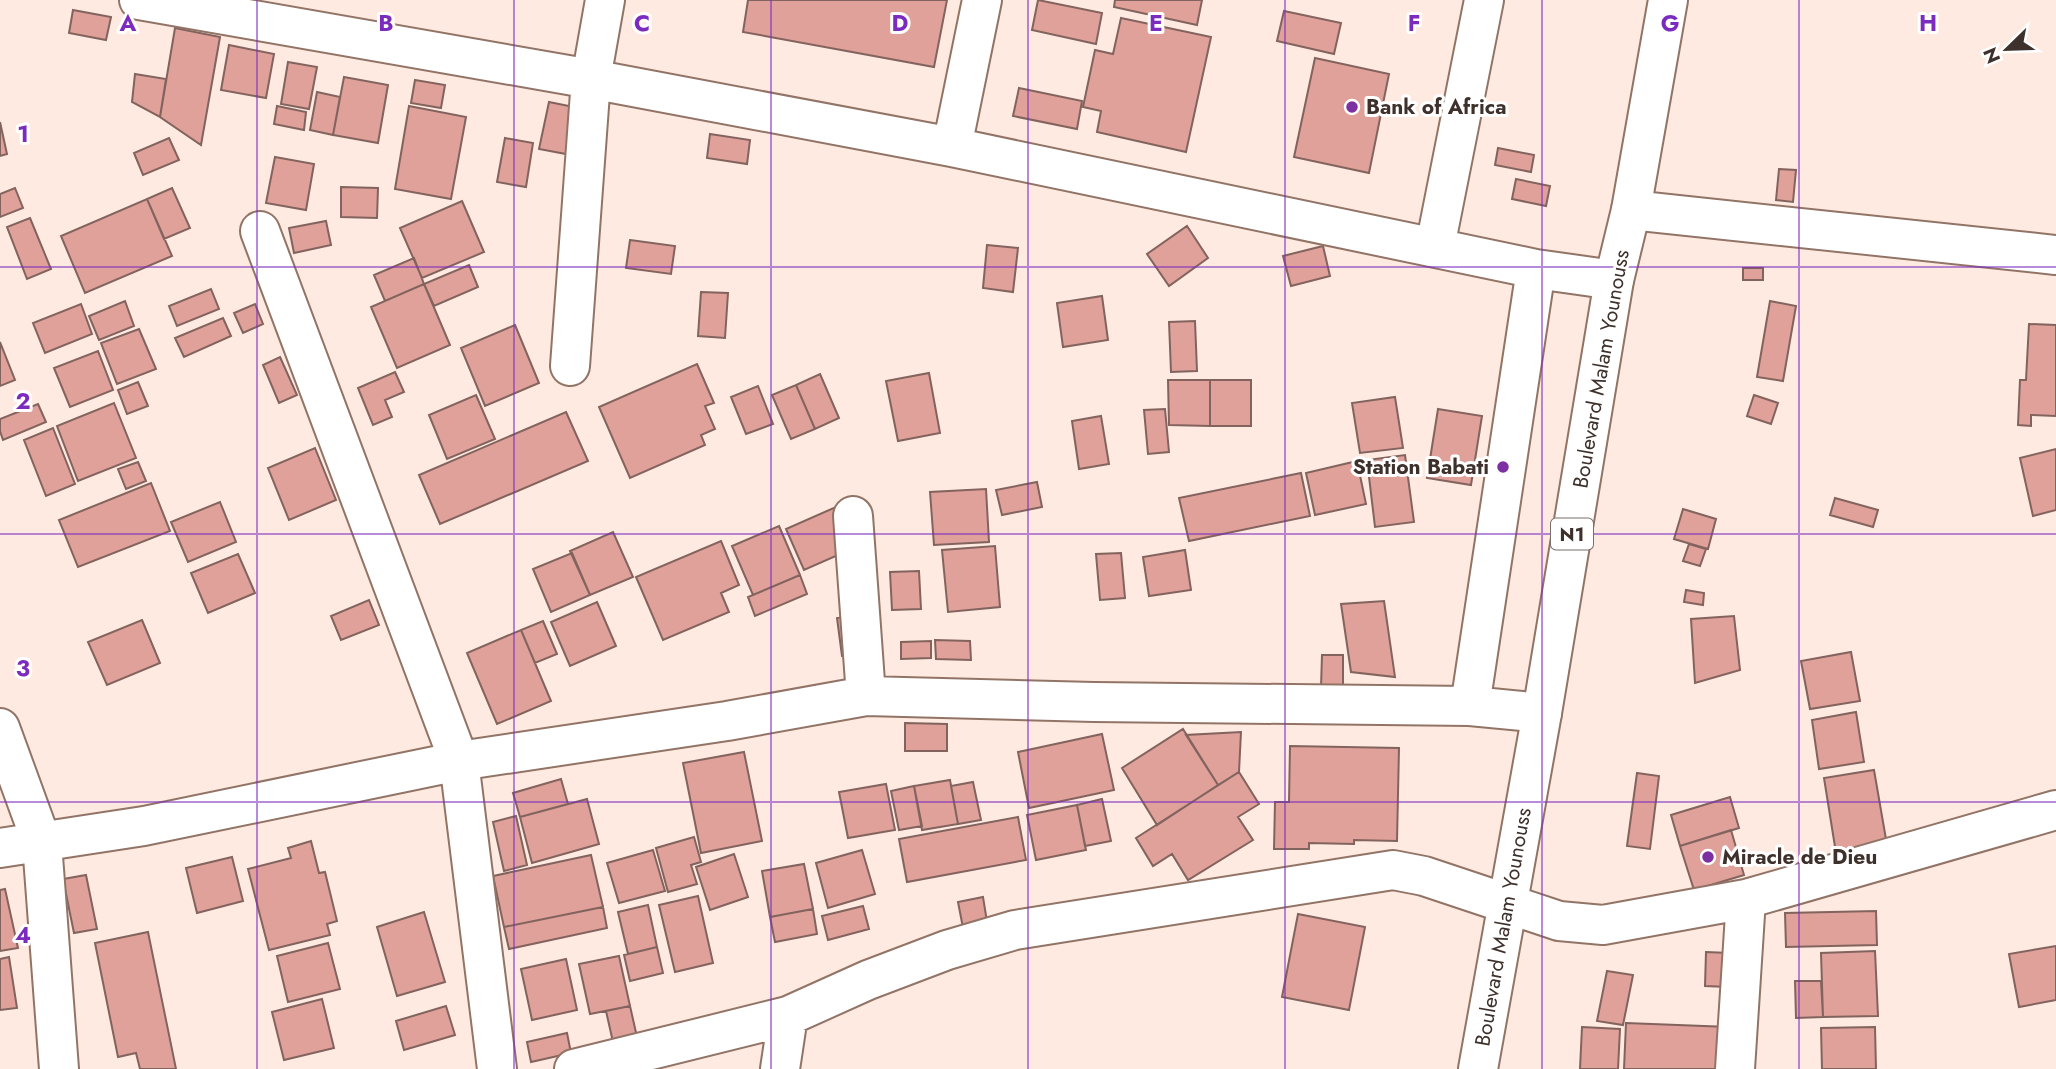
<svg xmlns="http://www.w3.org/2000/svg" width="2056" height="1069" viewBox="0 0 2056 1069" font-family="Jost,sans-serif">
	<rect width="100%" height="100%" fill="#feeae0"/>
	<path fill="#dfa199" stroke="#83635e" stroke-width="2" d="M748 0H947L934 67 743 32Z
		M1038 0 1102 13 1096 44 1032 30Z
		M1115 0H1202L1197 25 1114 7Z
		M73 10 111 17 106 40 69 33Z
		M1284 11 1341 23 1334 54 1277 41Z
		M1121 18 1211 37 1186 152 1097 132 1101 111 1083 107 1095 50 1113 54Z
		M175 28 220 37 201 145 160 117Z
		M229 45 274 54 266 98 221 90Z
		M1315 58 1389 74 1369 173 1294 157Z
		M288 62 317 67 309 109 281 104Z
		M135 74 166 79 160 117 132 102Z
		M344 77 388 85 378 143 333 135Z
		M415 80 445 85 441 108 411 103Z
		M1019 88 1082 101 1077 129 1013 116Z
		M317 92 340 97 333 135 310 130Z
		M549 102 574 107 566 154 539 149Z
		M277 106 306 112 304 130 274 124Z
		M409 106 466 117 451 199 395 189Z
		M0 122 7 154 0 156Z
		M710 134 750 140 747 164 707 158Z
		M169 138 179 160 143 175 134 153Z
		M505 138 533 143 526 187 497 182Z
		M1498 148 1534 155 1531 172 1495 165Z
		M275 157 314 164 306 210 266 203Z
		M1779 169 1796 170 1793 202 1776 200Z
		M1516 179 1550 186 1546 206 1512 199Z
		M341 187 378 188 377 218 341 217Z
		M15 188 23 208 0 217V194Z
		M172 188 190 228 164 239 147 199Z
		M147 199 172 256 85 293 61 236Z
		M462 201 484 252 422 278 400 228Z
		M30 218 51 269 27 279 7 227Z
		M326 221 331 245 294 253 289 228Z
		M1187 226 1208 258 1169 286 1147 254Z
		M630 240 675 246 671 274 626 268Z
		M987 245 1018 248 1013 292 983 288Z
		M1323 246 1330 276 1291 286 1283 256Z
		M414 258 424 284 385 301 374 275Z
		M469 265 478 287 434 306 424 284Z
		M1743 268H1763V280H1743Z
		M424 284 450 345 397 368 371 307Z
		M211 289 219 309 177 326 169 306Z
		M701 292 728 293 725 338 698 336Z
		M1102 296 1108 340 1063 347 1057 303Z
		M125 301 134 326 99 340 89 316Z
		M1770 301 1796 306 1783 381 1757 377Z
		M81 304 92 334 45 353 33 323Z
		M255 304 263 324 243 333 234 313Z
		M223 318 231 336 184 357 175 338Z
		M1195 321 1197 371 1171 372 1169 322Z
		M2029 324 2056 325V416L2031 415V426L2018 425 2020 380H2026Z
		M515 325 539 383 485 406 461 348Z
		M139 329 156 369 117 384 101 343Z
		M0 342 15 380 0 386Z
		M98 351 113 390 70 407 54 368Z
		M280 357 297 395 279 403 263 365Z
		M697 364 714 403 705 406 715 429 701 435 705 445 630 478 599 407Z
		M395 372 404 392 385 400 392 417 373 425 358 388Z
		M929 373 940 433 898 441 886 381Z
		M820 374 839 418 815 429 796 385Z
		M1168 380H1210V426L1169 425Z
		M1210 380H1251V426H1210Z
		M138 382 148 406 127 414 118 390Z
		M796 385 815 429 791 439 772 395Z
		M758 386 773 424 746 434 731 397Z
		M476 395 495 439 447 459 429 415Z
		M1754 395 1778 403 1771 424 1747 416Z
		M1395 397 1403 448 1360 453 1352 403Z
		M114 403 136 458 78 481 57 426Z
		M38 404 46 422 3 440 0 431V419Z
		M1165 409 1169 452 1148 454 1144 410Z
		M1438 409 1482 416 1471 485 1427 478Z
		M566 412 588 461 440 524 419 475Z
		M1101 416 1109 464 1079 469 1072 421Z
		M53 428 75 484 46 496 24 440Z
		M315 448 336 500 289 520 268 468Z
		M2056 449V510L2033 516 2020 458Z
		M1405 455 1414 522 1375 527 1367 460Z
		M1357 461 1366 504 1315 515 1306 473Z
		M138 462 146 481 126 489 118 469Z
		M1301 473 1310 516 1189 541 1179 498Z
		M1037 482 1042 507 1002 515 996 490Z
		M151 483 170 531 78 567 59 520Z
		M986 489 989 542 934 545 930 492Z
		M1835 498 1878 510 1873 527 1830 515Z
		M220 502 236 542 188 562 171 522Z
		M836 507 854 548 804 570 786 529Z
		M1683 509 1716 519 1708 549 1674 539Z
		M779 526 800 575 753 595 732 546Z
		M613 532 633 577 590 595 570 551Z
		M721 541 739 585 721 593 729 612 663 640 636 577Z
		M1689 544 1706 549 1700 566 1683 561Z
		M995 546 1000 607 948 612 942 550Z
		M1185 550 1191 590 1149 596 1143 557Z
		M572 553 590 595 551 612 533 569Z
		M1121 553 1125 598 1100 600 1096 554Z
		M238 554 255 593 208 613 191 573Z
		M919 571 921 609 892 610 890 572Z
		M800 575 807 594 755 616 748 597Z
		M1686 590 1704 593 1703 605 1684 602Z
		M369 600 379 625 341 640 331 616Z
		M1384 601 1395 677 1351 672 1341 604Z
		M597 602 616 646 570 666 551 622Z
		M853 616 858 654 842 656 837 618Z
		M1734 616 1740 670 1695 683 1691 619Z
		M142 620 160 663 107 685 88 642Z
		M543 621 557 654 535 663 521 630Z
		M521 630 551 701 497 724 467 653Z
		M935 640 970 641 971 660 936 659Z
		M931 641V658L901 659V642Z
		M1851 652 1860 701 1810 709 1801 661Z
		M1322 655H1343V687H1321Z
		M1856 712 1864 762 1819 769 1812 720Z
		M905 723 947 724V751H905Z
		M1183 729 1218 785 1157 825 1122 768Z
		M1241 732 1239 772 1218 785 1186 735Z
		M1102 734 1114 790 1029 808 1018 752Z
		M1290 746 1399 748 1397 841 1354 840V844L1309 843V849H1274L1275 802H1289Z
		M744 752 762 841 701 853 683 763Z
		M1874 770 1887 845 1836 853 1824 778Z
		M1239 772 1259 804 1238 817 1253 840 1188 880 1172 854 1153 866 1136 838Z
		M1637 773 1659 776 1650 849 1627 846Z
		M561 779 568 804 520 817 513 793Z
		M950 780 958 824 922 830 914 786Z
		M973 782 981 820 958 824 951 786Z
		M886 784 895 830 848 838 839 792Z
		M914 786 922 826 899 830 891 791Z
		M1730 797 1739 828 1680 846 1671 815Z
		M587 799 599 844 532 863 520 817Z
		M1102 799 1111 841 1085 846 1077 805Z
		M1077 805 1086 850 1036 860 1027 815Z
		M516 816 527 865 504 871 493 822Z
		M1018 817 1026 860 907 882 899 839Z
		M1731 830 1744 875 1694 890 1680 846Z
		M694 837 701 862 691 865 697 884 668 892 656 848Z
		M311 841 319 873 325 872 337 921 327 924 330 935 269 950 248 869 291 858 288 848Z
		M653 850 665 891 619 903 607 863Z
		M862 850 875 894 828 908 816 863Z
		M734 854 748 897 710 910 696 867Z
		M591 855 603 907 504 927 493 876Z
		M232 857 243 901 197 913 186 868Z
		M804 864 813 909 770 917 762 871Z
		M86 875 97 929 74 933 63 879Z
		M5 889 18 948 0 951V890Z
		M698 896 713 963 675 972 659 905Z
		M983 897 988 928 964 933 958 902Z
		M648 905 657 947 628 954 618 912Z
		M863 906 869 929 828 940 822 916Z
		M603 907 607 928 509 949 504 927Z
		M813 909 817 934 775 942 770 917Z
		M1876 911 1877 945 1786 947 1785 913Z
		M424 912 445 982 397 996 377 927Z
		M1298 914 1365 927 1349 1010 1282 997Z
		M148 932 176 1069H140L136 1053 118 1057 95 943Z
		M328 943 340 989 288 1002 277 956Z
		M2056 946V1000L2019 1007 2009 954Z
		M657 947 663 973 630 981 624 955Z
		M1875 951 1878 1016 1823 1017 1821 953Z
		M1706 952 1729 953 1728 987 1705 986Z
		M619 956 630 1006 590 1014 579 964Z
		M9 957 17 1008 0 1010V959Z
		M566 959 577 1010 532 1020 521 969Z
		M1607 971 1633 975 1623 1025 1597 1021Z
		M1795 981H1821L1823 1017 1796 1018Z
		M322 999 334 1048 284 1060 272 1012Z
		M446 1006 455 1035 404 1050 396 1021Z
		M630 1006 637 1037 613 1042 606 1011Z
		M1626 1023 1729 1027 1727 1069H1624Z
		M1582 1027 1620 1029 1618 1069H1580Z
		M1875 1027 1876 1069H1822L1821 1028Z
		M567 1033 571 1053 531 1062 527 1042Z"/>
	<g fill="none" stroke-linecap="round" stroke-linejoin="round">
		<g stroke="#927467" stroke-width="42">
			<path id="minor" d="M139 0 591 79 952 147 1536 269 1614 280
				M952 147 982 0
				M1631 210 2056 255
				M260 231 459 761 497 1069
				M1435 247 1484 0
				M570 366 591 79 605 0
				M853 516 866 696
				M1470 706 1536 269
				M0 728 42 843 59 1069
				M0 848 144 826 459 761 727 721 866 696 1094 702 1470 706 1542 713
				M574 1069 788 1016 868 980 947 950 1015 930 1393 870 1424 876 1559 921 1603 925 1746 899 2056 810
				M780 1069 788 1016
				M1735 1069 1746 899"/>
		</g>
		<g stroke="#927467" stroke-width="42">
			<path id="major" d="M1478 1069 1542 713 1614 280 1631 210 1668 0"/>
		</g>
		<use href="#minor" stroke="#fff" stroke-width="38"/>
		<use href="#major" stroke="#fff" stroke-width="38"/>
	</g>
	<path fill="none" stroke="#7b2cbf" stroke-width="2" stroke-opacity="0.55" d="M257 0V1069M514 0V1069M771 0V1069M1028 0V1069M1285 0V1069M1542 0V1069M1799 0V1069M0 267H2056M0 534H2056M0 802H2056"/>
	<g fill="#7d30a2" stroke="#fff" stroke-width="2.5">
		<circle cx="1352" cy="107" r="7"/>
		<circle cx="1503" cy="467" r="7"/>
		<circle cx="1708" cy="857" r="7"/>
	</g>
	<g text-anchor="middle" stroke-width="6" stroke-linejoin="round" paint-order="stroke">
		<rect fill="#fff" stroke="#786f6b" stroke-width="2" x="1551" y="518.5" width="42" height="31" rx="5"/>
		<g font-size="19" font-weight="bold" fill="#3e312c">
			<text x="1572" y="541">N1</text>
		</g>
		<g font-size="21" font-weight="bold" fill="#3e312c" stroke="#fff" text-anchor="start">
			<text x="1366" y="114">Bank of Africa</text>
			<text x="1489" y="474" text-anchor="end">Station Babati</text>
			<text x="1722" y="864">Miracle de Dieu</text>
		</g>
		<g font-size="21" fill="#3e312c" stroke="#fff">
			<text transform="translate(1601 369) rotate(-80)" y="7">Boulevard Malam Younouss</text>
			<text transform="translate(1503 927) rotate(-80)" y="7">Boulevard Malam Younouss</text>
		</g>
	</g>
	<g font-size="23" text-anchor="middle" font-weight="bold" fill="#7b2cbf" stroke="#fff" stroke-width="6" stroke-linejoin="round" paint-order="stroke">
		<text x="128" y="31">A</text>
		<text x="386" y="31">B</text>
		<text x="642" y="31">C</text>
		<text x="900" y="31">D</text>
		<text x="1156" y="31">E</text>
		<text x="1414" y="31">F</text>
		<text x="1670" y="31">G</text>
		<text x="1928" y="31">H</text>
		<text x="23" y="142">1</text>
		<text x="23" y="409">2</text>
		<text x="23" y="676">3</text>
		<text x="23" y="943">4</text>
	</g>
	<g transform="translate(2007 49) rotate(247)" stroke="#ffffff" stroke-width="5" paint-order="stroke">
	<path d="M0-5L12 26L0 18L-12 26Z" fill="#3e312c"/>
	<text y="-10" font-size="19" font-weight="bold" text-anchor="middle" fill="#3e312c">N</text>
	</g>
</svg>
